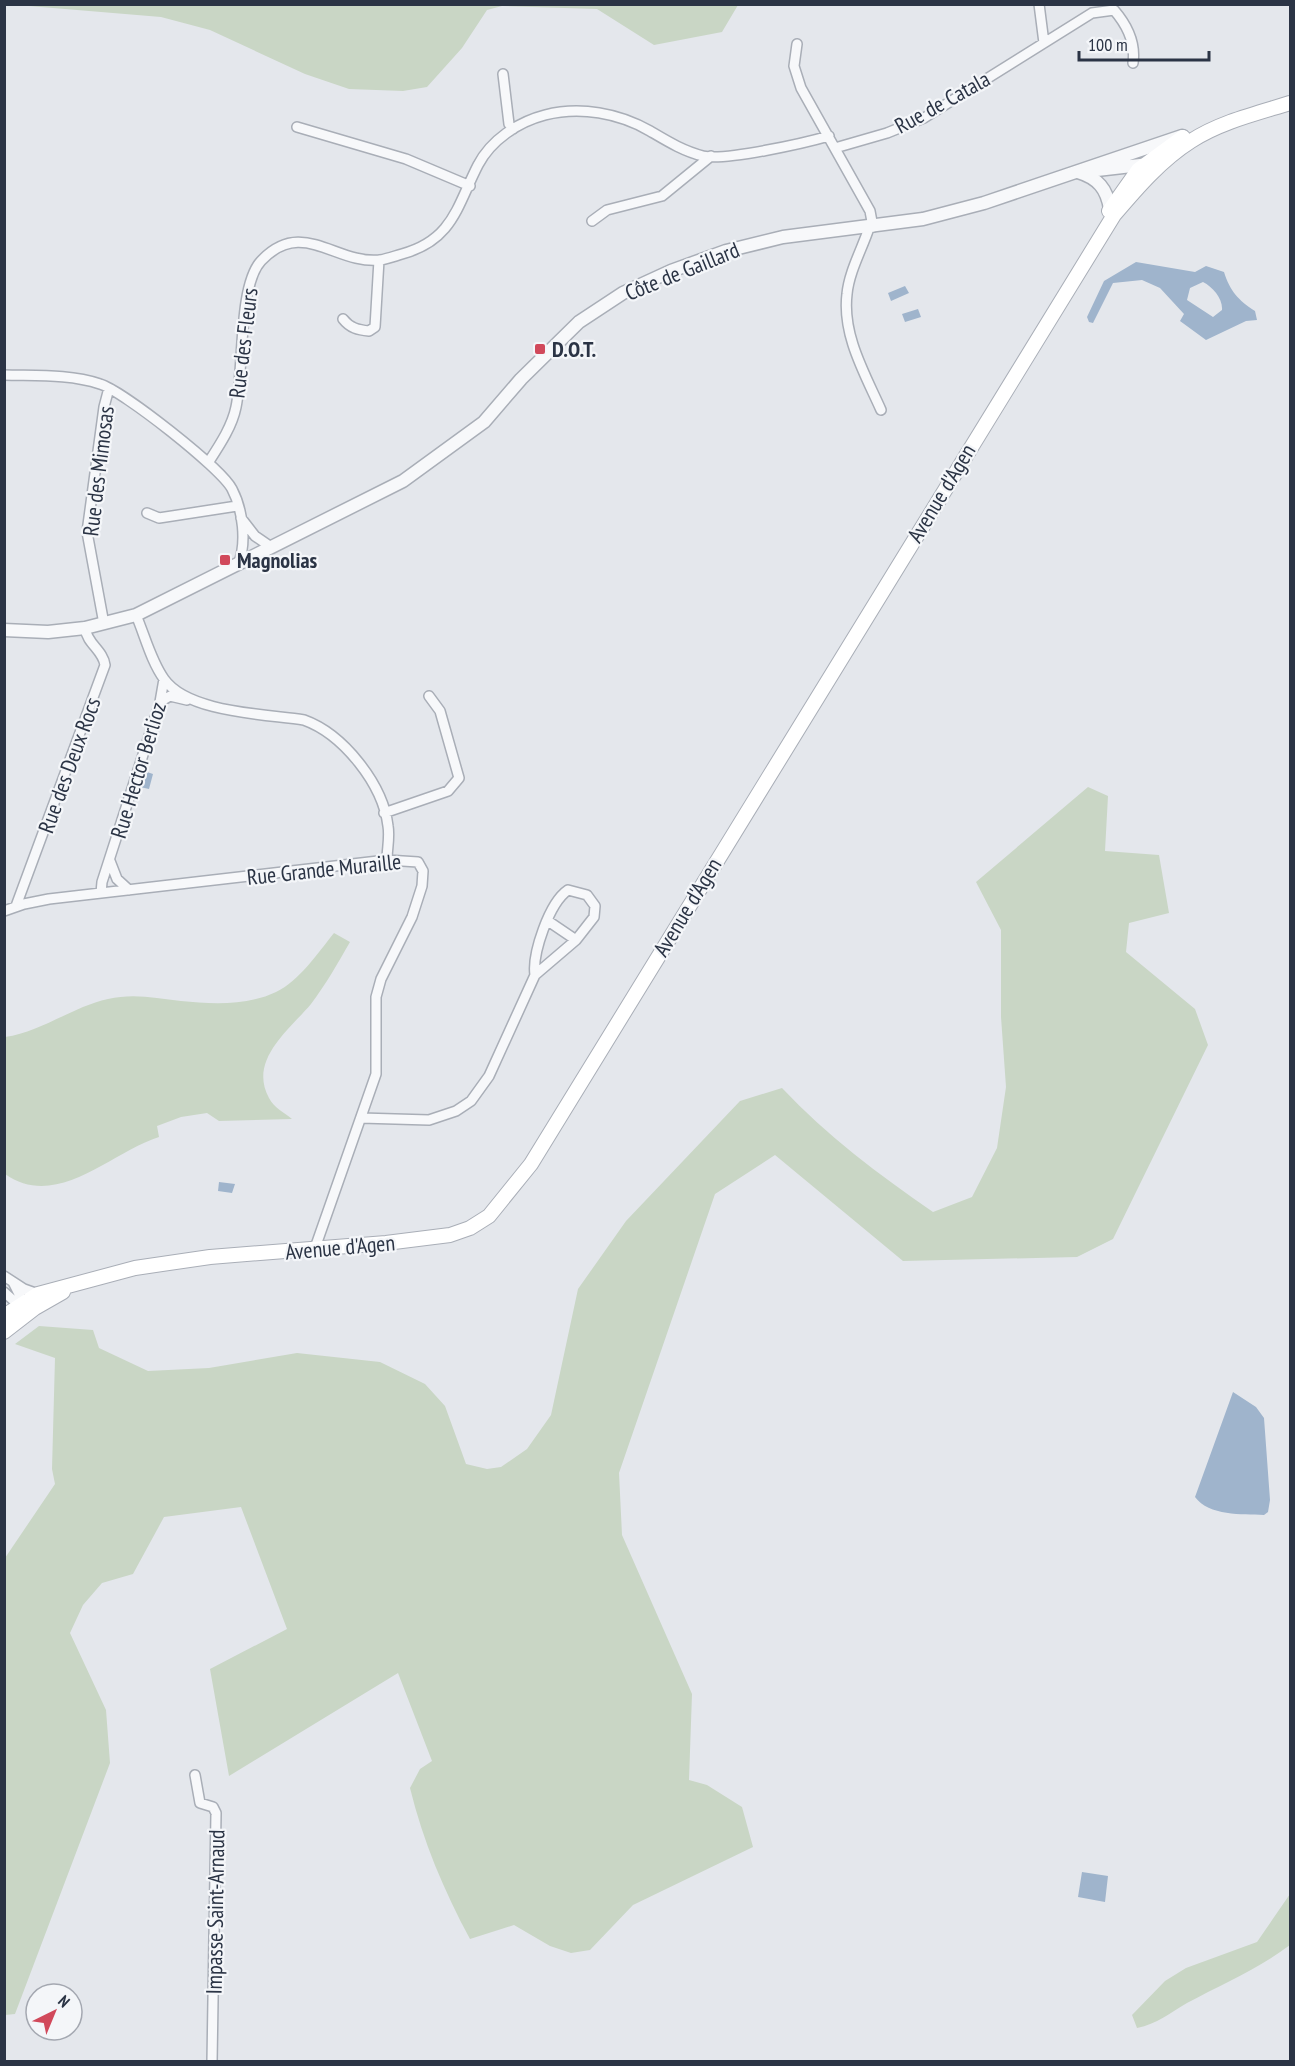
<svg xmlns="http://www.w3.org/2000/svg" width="1295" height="2066" viewBox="0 0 1295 2066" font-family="'PT Sans Narrow',sans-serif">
	<rect width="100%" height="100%" fill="#e4e7ec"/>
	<path fill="#c9d6c5" d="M17 5H738L722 32 654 45 597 9 502 6 487 10 462 48 427 87 403 91 349 89 305 74 210 30 161 17Z
		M1088 787 1108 796 1105 851 1159 855 1169 913 1129 923 1126 952 1195 1009 1208 1045 1113 1239 1077 1257 903 1261 775 1155 715 1194 619 1473 622 1535 692 1694 689 1780 707 1785 742 1807 753 1847 633 1905 590 1950 571 1953 550 1946 514 1925 470 1939C444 1891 423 1841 410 1788L420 1769 432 1761 398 1673 229 1776 210 1669 287 1629 241 1507 164 1517 133 1574 102 1583 83 1605 70 1633 106 1710 110 1763 15 2014 5 2015V1558L55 1484 52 1469 55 1358 15 1344 39 1326 93 1330 99 1348 148 1371 209 1368 297 1353 380 1362 425 1384 445 1406 466 1464 487 1469 501 1467 527 1449 551 1415 578 1289 626 1221 740 1101 782 1088C827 1136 878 1174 933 1212L972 1197 997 1148 1006 1087 1001 1017V930L976 882Z
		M334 933 350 942C338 963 326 984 311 1004 290 1029 248 1060 269 1098 274 1108 284 1112 292 1119L219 1121 207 1113 181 1117 157 1126 159 1137C111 1152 57 1211 5 1174V1037C41 1032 72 1007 108 999 133 993 156 998 181 1001 211 1004 247 1006 276 992 299 981 318 953 334 933Z
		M1290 1894V1945C1258 1969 1222 1984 1187 2003 1170 2013 1157 2024 1137 2028L1132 2015 1165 1981 1186 1968 1257 1942Z"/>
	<path fill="#9fb4cc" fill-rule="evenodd" d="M1136 262 1195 272 1206 266 1224 272C1230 291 1238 300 1255 311L1257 320 1246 321 1206 340 1180 321 1184 314 1160 288 1142 280 1113 283 1093 323 1089 322 1087 317 1104 281ZM1203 282C1213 287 1223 299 1222 310L1213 317 1187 300 1190 288Z
		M905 286 909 293 891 301 888 293Z
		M918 309 921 317 905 322 902 314Z
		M144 771 153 774 149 789 140 787Z
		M219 1182 235 1184 232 1193 218 1191Z
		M1233 1392 1256 1407 1264 1418 1270 1500 1268 1512 1264 1515C1242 1514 1209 1516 1195 1497Z
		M1082 1872 1108 1876 1105 1902 1078 1897Z"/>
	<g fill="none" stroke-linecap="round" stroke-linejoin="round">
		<g stroke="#a9aeb7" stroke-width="12">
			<path id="minor" d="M1039 4 1044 43
				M797 44 794 66 801 88 870 211 873 227
				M503 74 509 124 513 129
				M297 127 406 159 470 186
				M835 148 887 133 924 118 1092 13 1114 10C1127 25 1136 42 1133 63
				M592 221 607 210 662 196 711 156
				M869 228C862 249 849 272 847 294 842 335 865 374 881 410
				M343 319C350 328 358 330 369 331L375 327 379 260
				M4 375C36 376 70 374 100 384 123 391 221 468 232 489 243 510 247 543 238 565
				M208 463C219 446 232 427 236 407 244 370 238 286 261 261 302 217 336 265 380 260 387 259 395 256 402 254 453 240 457 206 478 165 491 140 518 122 545 115 580 106 619 113 650 131 667 141 683 151 703 156 725 161 805 143 829 136
				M147 513 159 518 237 506
				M241 518 255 536 271 547
				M136 615C145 636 151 661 164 679 188 713 266 714 304 720 343 734 383 784 388 826 390 837 387 849 387 860
				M104 624 87 532 104 407 109 388
				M160 702 170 696 187 700
				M384 813 448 791 459 778 440 711 429 696
				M110 861 117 879 129 890
				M101 893 102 882 160 702 164 679
				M16 906 105 665C103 650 87 644 85 628
				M4 911 24 904 49 899 387 860 418 862 423 871 422 886 412 917 381 979 376 997V1074L315 1248
				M548 921 576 940
				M361 1118 429 1120 456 1111 471 1101 489 1076 535 975 576 940 594 917 595 906 587 895 568 890C549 903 532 954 535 975
				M4 1276 24 1289 38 1294
				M13 1282 21 1298 22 1307
				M4 1292 22 1308
				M195 1775 200 1803 213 1807 216 1813 212 2062"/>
		</g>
		<g stroke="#a9aeb7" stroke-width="15">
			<path id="tertiary" d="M1097 170 1149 164
				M1078 172C1098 178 1107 189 1110 209
				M4 630 48 632 85 628 136 615 403 481 484 422 521 379 579 322 623 293 671 271 726 251 783 237 923 219 984 203 1182 136"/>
		</g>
		<g stroke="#a9aeb7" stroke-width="16">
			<path id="secondary" d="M1109 211 1138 170 1183 137
				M4 1316 38 1294 135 1268 210 1257 386 1243 450 1235 470 1228 489 1216 531 1164 1114 215C1137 188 1161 160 1191 141 1220 122 1258 113 1290 103
				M4 1332 35 1308 63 1292"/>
		</g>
		<use href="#minor" stroke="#f7f8fa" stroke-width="9"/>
		<use href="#tertiary" stroke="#f7f8fa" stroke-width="12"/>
		<use href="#secondary" stroke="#fff" stroke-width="14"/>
	</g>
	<g fill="#d1495b" stroke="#f4f6f9" stroke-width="2">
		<rect x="534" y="343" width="12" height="12" rx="3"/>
		<rect x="219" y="554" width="12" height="12" rx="3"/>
	</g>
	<g text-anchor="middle" stroke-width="4.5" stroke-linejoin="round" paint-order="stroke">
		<g font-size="22" fill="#2b3445" stroke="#f4f6f9">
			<text transform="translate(942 102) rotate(-29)" y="8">Rue de Catala</text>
			<text transform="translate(682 271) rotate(-22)" y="8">Côte de Gaillard</text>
			<text transform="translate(243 343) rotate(-83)" y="8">Rue des Fleurs</text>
			<text transform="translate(98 471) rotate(-83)" y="8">Rue des Mimosas</text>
			<text transform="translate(941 493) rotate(-59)" y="8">Avenue d'Agen</text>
			<text transform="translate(69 765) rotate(-70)" y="8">Rue des Deux Rocs</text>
			<text transform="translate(138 770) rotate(-73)" y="8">Rue Hector Berlioz</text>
			<text transform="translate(324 869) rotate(-6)" y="8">Rue Grande Muraille</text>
			<text transform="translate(687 907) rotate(-59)" y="8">Avenue d'Agen</text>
			<text transform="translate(340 1247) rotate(-5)" y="8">Avenue d'Agen</text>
			<text transform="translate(215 1912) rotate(-89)" y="8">Impasse Saint-Arnaud</text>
		</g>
		<g font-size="22" font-weight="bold" fill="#2b3445" stroke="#f4f6f9" text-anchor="start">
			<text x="552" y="357">D.O.T.</text>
			<text x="237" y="568">Magnolias</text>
		</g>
	</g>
	<rect width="1295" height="2066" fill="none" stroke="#2b3445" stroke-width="12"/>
	<g transform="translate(54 2012) rotate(43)"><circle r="28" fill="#f4f6f9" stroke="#a4a8b1" stroke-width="1.5"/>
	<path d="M0-4.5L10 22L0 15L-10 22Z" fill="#d1495b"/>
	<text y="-9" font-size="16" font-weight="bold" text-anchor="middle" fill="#2b3445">N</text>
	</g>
	<path d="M1079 51v9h130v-9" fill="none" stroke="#2b3445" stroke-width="3"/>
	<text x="1088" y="51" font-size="18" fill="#2b3445" stroke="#f4f6f9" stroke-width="4.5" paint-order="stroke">100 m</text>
</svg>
